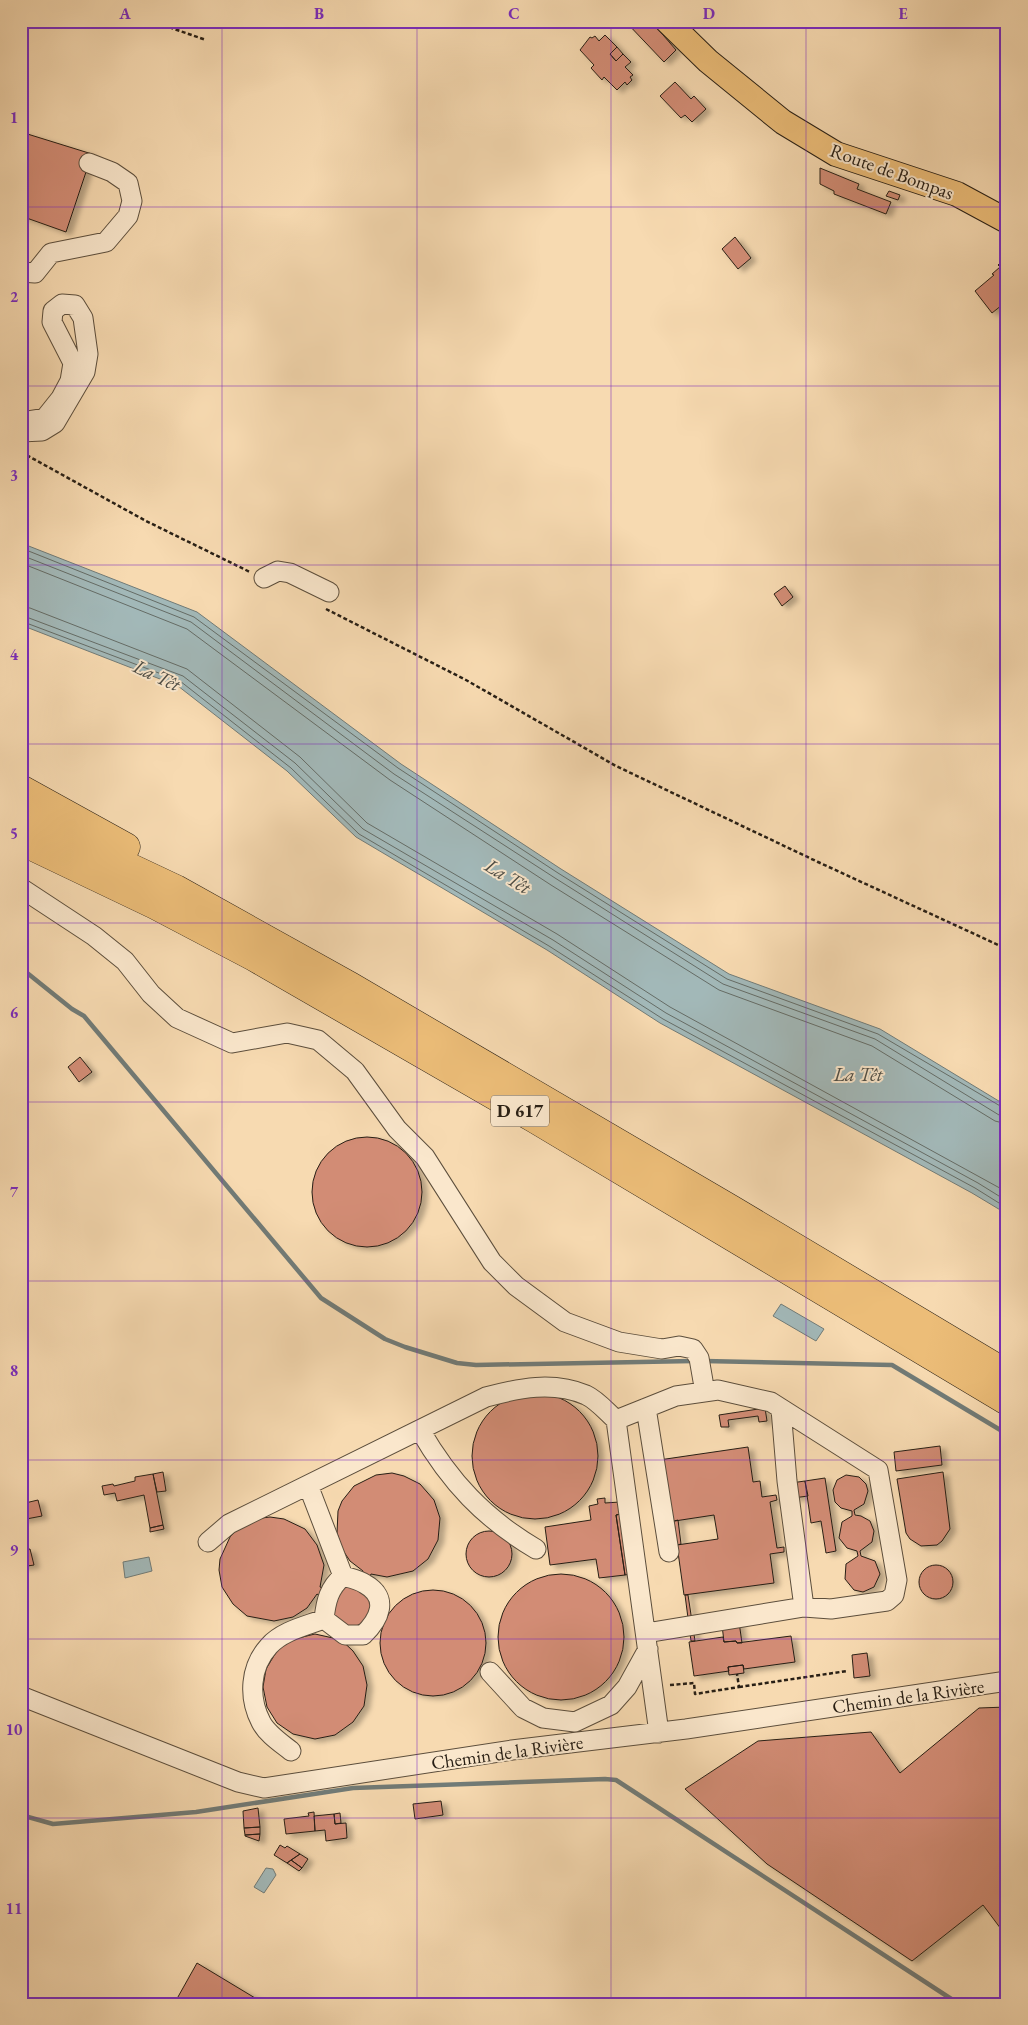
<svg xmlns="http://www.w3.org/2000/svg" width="1028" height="2025" viewBox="0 0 1028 2025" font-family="'EB Garamond',serif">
	<defs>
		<filter id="shadow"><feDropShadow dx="5.5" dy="3" stdDeviation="2.5" flood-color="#0004"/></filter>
	</defs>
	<rect width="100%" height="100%" fill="#f7dab1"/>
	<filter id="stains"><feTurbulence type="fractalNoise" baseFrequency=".004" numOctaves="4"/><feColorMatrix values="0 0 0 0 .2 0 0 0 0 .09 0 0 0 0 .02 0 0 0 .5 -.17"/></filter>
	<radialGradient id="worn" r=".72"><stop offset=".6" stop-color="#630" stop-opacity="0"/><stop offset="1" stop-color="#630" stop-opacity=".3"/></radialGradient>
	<path fill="#a2b8b8" stroke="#717b77" d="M21 543 197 612 401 764 561 869 729 974 880 1029 1007 1106V1214L972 1193 660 1023 547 950 356 837 287 771 178 686 21 625Z
		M781 1304 824 1329 816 1341 773 1316Z
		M149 1557 152 1571 125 1578 123 1562Z
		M266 1868 273 1869 276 1875 264 1893 254 1887Z"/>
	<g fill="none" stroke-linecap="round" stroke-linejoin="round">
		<path stroke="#656c66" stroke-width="1" d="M21 548 194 617 398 768 558 873 727 979 878 1034 1007 1110
			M21 555 191 622 394 774 555 878 723 984 875 1039 999 1115 1007 1116
			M21 563 187 629 390 780 551 885 719 990 872 1046 995 1121 1007 1124
			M21 607 30 608 187 669 300 757 367 823 557 934 670 1007 1007 1192
			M21 615 183 676 295 763 363 829 553 940 666 1013 978 1183 1007 1201
			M21 621 180 681 291 768 359 834 549 946 663 1019 975 1188 1007 1208"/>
		<path stroke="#717b77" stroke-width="4.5" d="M21 968 72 1009 84 1016 321 1298 385 1339 405 1347 457 1363 476 1365 693 1361
			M704 1361 892 1365 1007 1434
			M21 1815 53 1824 196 1812 353 1788 605 1779 616 1780 959 2004"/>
	</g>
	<path fill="#d28c75" stroke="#281f15" filter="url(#shadow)" d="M625 21H651L676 50 664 62Z
		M605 35 617 47 610 54 616 61 623 54 631 62 625 67 633 75 630 77 632 80 627 85 625 82 617 90 604 77 602 80 591 68 594 65 580 50 590 37 592 38 595 36 599 41Z
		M617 47 623 54 616 61 610 54Z
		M675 82 691 99 694 96 706 109 692 122 685 115 681 118 660 96Z
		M21 132 92 154 66 232 21 216Z
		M820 168 859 184 857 189 891 202 886 214 834 194V191L820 184Z
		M889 191 900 195 898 200 886 196Z
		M735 237 751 258 738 269 722 249Z
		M1002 261 1007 267V301L992 313 975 291 994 275 992 274 1000 267 998 265Z
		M785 586 793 597 782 606 774 594Z
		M80 1057 92 1072 79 1082 68 1067Z
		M312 1192a55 55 0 1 1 110 0a55 55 0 1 1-110 0Z
		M472 1456a63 63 0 1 1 126 0a63 63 0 1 1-126 0Z
		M765 1408 767 1421 759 1422 758 1416 728 1420 729 1427H721L719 1415Z
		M940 1446 942 1465 896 1471 894 1452Z
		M748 1447 753 1482 760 1481 762 1497 776 1495 777 1500 770 1502 777 1548 784 1547V1552L770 1554 774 1583 684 1595 677 1545 718 1539 714 1515 668 1522 659 1460Z
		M163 1472 166 1491 157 1492 153 1474Z
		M943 1472 950 1529 942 1541 937 1545 921 1546 910 1539 906 1533 897 1479Z
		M392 1473 404 1476 420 1484 434 1500 440 1518 438 1540 428 1559 413 1571 387 1577 371 1574 369 1578 362 1575 363 1571 350 1561 342 1549 337 1533 338 1511 342 1501 354 1486 376 1475Z
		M153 1474 163 1525 150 1528 144 1495 117 1501 115 1493 104 1495 102 1486 113 1484 114 1486 135 1481V1477Z
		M846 1475 859 1477 866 1484 868 1491 864 1504 854 1510 855 1515 861 1516 870 1521 874 1531 872 1542 860 1551 861 1556 875 1561 880 1574 874 1587 863 1592 854 1590 845 1579 846 1564 858 1556 857 1551 847 1548 839 1538 842 1522 852 1516V1511L841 1508 835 1502 833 1490 837 1480Z
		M825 1478 836 1551 826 1553 821 1521 811 1523 805 1481Z
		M805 1481 808 1496 793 1498 791 1483Z
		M605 1498V1503L620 1502 621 1514 616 1515 625 1575 599 1578 596 1559 550 1565 545 1527 591 1520 589 1506 598 1504 597 1499Z
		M38 1500 42 1516 21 1520V1504Z
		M621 1514 630 1574 625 1575 616 1515Z
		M270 1517 284 1519 305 1529 317 1545 324 1565 320 1587 323 1588 320 1596 317 1594 307 1608 293 1617 274 1621 247 1616 233 1604 222 1587 219 1570 220 1559 230 1537 237 1530 262 1518Z
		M678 1520 681 1544 677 1545 674 1521Z
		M163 1525 164 1529 150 1532V1528Z
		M466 1554a23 23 0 1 1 46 0a23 23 0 1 1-46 0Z
		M21 1546 22 1550 30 1549 34 1565 21 1567Z
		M919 1582a17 17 0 1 1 34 0a17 17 0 1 1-34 0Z
		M498 1637a63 63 0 1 1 126 0a63 63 0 1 1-126 0Z
		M348 1585 369 1594 372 1610 363 1623 356 1626H348L334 1616 335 1593Z
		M380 1643a53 53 0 1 1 106 0a53 53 0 1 1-106 0Z
		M685 1595H688L695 1641H691Z
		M739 1622 742 1643H737L736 1641 724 1642 722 1625Z
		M315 1634 333 1638 335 1634 353 1651 363 1666 367 1685 364 1706 353 1722 335 1735 315 1739 293 1734 277 1723 267 1707 263 1687 266 1669 278 1649 294 1639Z
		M791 1636 795 1662 744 1669 743 1665 728 1667 729 1671 694 1676 689 1642 723 1637 724 1642 736 1641 737 1643Z
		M867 1653 870 1676 854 1678 852 1655Z
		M743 1665 744 1673 729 1675 728 1667Z
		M1007 1707V1937L983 1905 912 1961 767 1864 685 1789 758 1741 871 1732 900 1773 979 1708Z
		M441 1801 443 1815 415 1819 413 1804Z
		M258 1808 260 1827 244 1828 243 1811Z
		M314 1812 315 1831 286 1834 284 1819 309 1816 308 1813Z
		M340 1813 341 1823 335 1824 334 1814Z
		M334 1814 335 1824 346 1823 347 1838 326 1841 325 1830 315 1831 314 1816Z
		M260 1827V1834L245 1835 244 1828Z
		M260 1834 259 1841 245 1836V1835Z
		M280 1845 285 1848 287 1846 300 1854 287 1863 274 1855Z
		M300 1854 308 1859 302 1868 291 1860Z
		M291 1860 302 1868 299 1871 287 1863Z
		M197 1963 265 2004H174Z"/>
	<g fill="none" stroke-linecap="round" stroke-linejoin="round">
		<g stroke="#5c4e3c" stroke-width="21">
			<path id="minor" d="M21 272 35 273 51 253 106 242 128 216 132 201 128 183 112 172 89 163
				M21 422 45 418 61 398 70 381 73 363 52 322 53 311 62 304 75 305 83 318 88 354 85 372 55 423 42 431 21 432
				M264 578 278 571 290 573 329 592
				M21 888 94 936 125 961 151 994 177 1018 232 1043 287 1033 318 1040 355 1071 397 1129 425 1157 492 1262 516 1286 565 1322 619 1342 662 1349 679 1346 693 1349 699 1358 703 1381
				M646 1408 669 1552
				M781 1409 787 1481 804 1607
				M616 1420 676 1396 718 1390 771 1402 878 1470 897 1580 894 1595 887 1601 831 1609 804 1607 646 1633
				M420 1430C450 1482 484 1518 536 1549
				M308 1485 343 1576C350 1578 359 1580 365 1584 390 1598 379 1620 363 1635H345L324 1619C326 1601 329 1588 343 1576
				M208 1542 229 1524 486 1397C519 1388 553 1381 586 1395 597 1400 607 1412 616 1420L659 1733
				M490 1672 523 1708 543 1718 575 1722 611 1705 627 1687 648 1649
				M21 1696 238 1782 264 1788 512 1750 686 1729 1007 1681
				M291 1751C281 1743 267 1734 261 1722 248 1697 250 1667 269 1646 282 1631 306 1626 324 1619"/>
		</g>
		<g stroke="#281f15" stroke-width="26">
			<path id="major" d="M667 21 708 61 783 122 836 154 957 194 1007 221"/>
		</g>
		<g stroke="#281f15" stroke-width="29">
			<path id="highway" d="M21 789 126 847
				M21 816 176 889 350 986 731 1209 1007 1374
				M21 841 155 905 254 957 535 1119 1007 1401"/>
		</g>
		<path stroke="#281f15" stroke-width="2.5" stroke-dasharray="4 2.5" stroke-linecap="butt" d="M151 21 206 40
			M21 452 146 521 250 572
			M326 609 466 680 616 766 818 862 1007 949
			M670 1685 694 1683 695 1694 739 1687 737 1674
			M739 1687 847 1671"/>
		<use href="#minor" stroke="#fae7cc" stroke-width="19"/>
		<use href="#major" stroke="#ecbd78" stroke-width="24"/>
		<use href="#highway" stroke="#ecbd78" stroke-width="28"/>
	</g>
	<path fill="none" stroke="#7b2cbf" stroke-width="1" stroke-opacity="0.55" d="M222 21V2004M417 21V2004M611 21V2004M806 21V2004M21 207H1007M21 386H1007M21 565H1007M21 744H1007M21 923H1007M21 1102H1007M21 1281H1007M21 1460H1007M21 1639H1007M21 1818H1007"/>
	<g text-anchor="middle" stroke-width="4" stroke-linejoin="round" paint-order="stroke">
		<rect fill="#fae7cc" stroke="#675b4c" stroke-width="1" x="491" y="1095.5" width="58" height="31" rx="4"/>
		<g font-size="18" font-weight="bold" fill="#281f15">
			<text x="520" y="1117">D 617</text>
		</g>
		<g font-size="19" fill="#281f15" stroke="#fae7cc">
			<text transform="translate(892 171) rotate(20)" y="7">Route de Bompas</text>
			<text transform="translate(908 1696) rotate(-8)" y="7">Chemin de la Rivière</text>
			<text transform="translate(507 1752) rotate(-8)" y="7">Chemin de la Rivière</text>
		</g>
		<g font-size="20" font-style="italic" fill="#4d4d46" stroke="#fae7cc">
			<text transform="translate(157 675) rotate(25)" y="7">La Têt</text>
			<text transform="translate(508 876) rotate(31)" y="7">La Têt</text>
			<text x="858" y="1081">La Têt</text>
		</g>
	</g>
	<rect width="1028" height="2025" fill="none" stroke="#f7dab1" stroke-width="55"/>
	<rect x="28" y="28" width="972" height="1970" fill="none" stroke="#7b2cbf" stroke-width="2"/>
	<g font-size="16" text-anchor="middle" font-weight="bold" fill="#7b2cbf">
		<text x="125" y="19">A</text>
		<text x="319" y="19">B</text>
		<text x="514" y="19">C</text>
		<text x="709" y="19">D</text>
		<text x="903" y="19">E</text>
		<text x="14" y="123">1</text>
		<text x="14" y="302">2</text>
		<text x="14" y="481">3</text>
		<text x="14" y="660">4</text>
		<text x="14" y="839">5</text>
		<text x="14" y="1018">6</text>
		<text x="14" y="1197">7</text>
		<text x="14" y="1376">8</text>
		<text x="14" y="1555">9</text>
		<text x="14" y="1735">10</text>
		<text x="14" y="1914">11</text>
	</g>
	<rect width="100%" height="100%" filter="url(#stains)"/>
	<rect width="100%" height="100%" fill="url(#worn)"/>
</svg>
